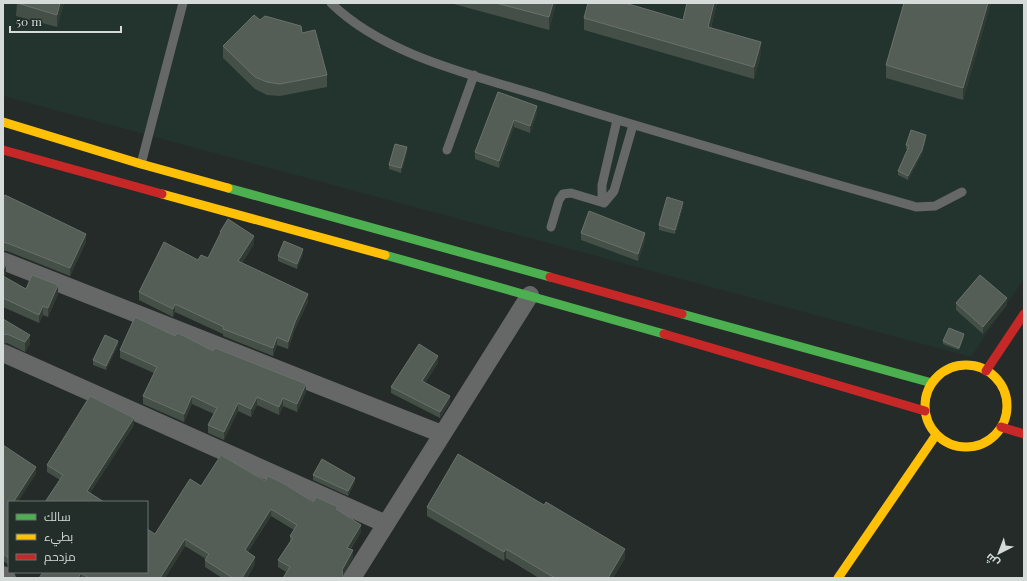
<svg xmlns="http://www.w3.org/2000/svg" width="1027" height="581" viewBox="0 0 1027 581" font-family="'Playfair Display',Cairo,serif">
	<rect width="100%" height="100%" fill="#252b28"/>
	<path fill="#23332e" d="M3 3H1024V279L971 357 3 96Z"/>
	<g fill="none" stroke-linecap="round" stroke-linejoin="round">
		<path stroke="#666767" stroke-width="9" d="M331 3C386 57 478 76 550 99 671 137 794 172 916 207L935 206 962 192
			M447 150 474 75
			M141 164 183 3
			M604 203 602 196V185L617 120
			M604 203 614 191 633 125
			M551 227 559 200 563 194 571 193 604 203"/>
		<path stroke="#666767" stroke-width="18" d="M3 261 442 434
			M3 353 386 524
			M3 575 7 578
			M352 578 530 295"/>
		<path stroke="#4caf50" stroke-width="9" d="M228 188 550 277
			M385 255 664 334
			M682 314 932 383"/>
		<path stroke="#ffc107" stroke-width="9" d="M3 122 141 164 228 188
			M162 194 385 255
			M925 406a41 41 0 1 1 82 0a41 41 0 1 1-82 0Z
			M838 578 936 435"/>
		<path stroke="#c62828" stroke-width="9" d="M3 150 162 194
			M550 277 682 314
			M664 334 925 411
			M986 371 1024 314
			M1001 427 1024 434"/>
	</g>
	<path fill="#445047" d="M17 3H64L57 27 16 16Z
		M450 3H556L549 30Z
		M687 3H717L711 28 761 54 754 79 584 30V18L683 20Z
		M904 3H991L963 100 886 78V65Z
		M260 20 302 33 327 75V87L280 96 267 95 255 89 223 58V46Z
		M498 92 537 113 530 133 514 127 499 168 475 159V152Z
		M926 139 922 154 908 180 898 175V171L908 149H906V145Z
		M407 152 401 173 389 169V165Z
		M3 198 86 242 70 276 7 251H3Z
		M683 207 675 234 659 230V225Z
		M220 232 254 244 242 263 308 302 295 329 288 349 277 345 273 356 223 336V334L175 312 173 317 139 300V292L198 260 208 258 220 235Z
		M581 233 645 240 638 261 581 240Z
		M303 253 297 269 278 261V256Z
		M3 263 6 274 4 277 26 289 58 294 48 317 43 315 39 323 3 307Z
		M956 303 1007 305 983 334 956 310Z
		M3 319 30 344 25 352 7 343 3 344Z
		M175 336 213 351 306 392 297 412 283 406 279 415 257 405 251 417 238 411 224 440 208 433V425L214 414 192 404 184 422 143 404V396L154 373 120 358V350Z
		M964 337 959 350 943 344V341Z
		M118 345 106 370 93 365V360Z
		M438 363 425 383 450 402 440 418 391 393V387Z
		M134 425 90 493 60 480 47 472V465Z
		M3 445 36 474 9 502V565L3 561Z
		M313 475 355 482 348 496 313 480Z
		M265 481 313 502 338 510 361 532 351 549 353 557 343 575 345 578H283L286 572 278 567V560L290 541V536L294 530 271 516 248 552 255 564 247 578H222L205 567V560L206 559 185 546 165 578H39L155 534 201 486Z
		M427 507 625 558 613 578H539L506 558 504 561 427 516Z"/>
	<path fill="#313b34" d="M60 3H64L57 27V15Z
		M553 3H556L549 30V17Z
		M714 3H717L708 39V27Z
		M988 3H991L963 100V88Z
		M761 42V54L754 79V67Z
		M537 106V113L530 133V126Z
		M514 120V127L499 168V161Z
		M926 135V139L922 154 908 180V176Z
		M407 147V152L401 173V168Z
		M683 202V207L675 234V230Z
		M645 233V240L638 261V254Z
		M86 234V242L70 276V268Z
		M254 236V244L238 269V261Z
		M303 249V253L297 269V264Z
		M6 265V274L3 279V270Z
		M58 285V294L48 317V308Z
		M308 294V302L295 329 288 349V342L295 322Z
		M1007 298V305L983 334V327Z
		M175 304V312L173 317V309Z
		M43 306V315L39 323V315Z
		M964 334V337L959 350V348Z
		M30 335V344L25 352V342Z
		M277 337V345L273 356V348Z
		M118 341V345L106 370V366Z
		M438 356V363L422 388V381Z
		M306 384V392L297 412V404Z
		M192 396V404L184 422V414Z
		M450 396V402L440 418V412Z
		M257 397V405L251 417V409Z
		M283 398V406L279 415V407Z
		M238 403V411L224 440V432Z
		M134 418V425L87 498V491Z
		M36 467V474L18 502H14V501Z
		M355 478V482L348 496V491Z
		M271 509V516L245 557V550Z
		M361 525V532L347 555V548Z
		M185 539V546L165 578H160Z
		M506 549V558L504 561V552Z
		M625 549V558L613 578H608Z
		M353 550V557L342 577V570Z
		M255 557V564L247 578H242Z
		M81 573V578H78Z"/>
	<path fill="#545e57" stroke="#68726b" d="M17 3H60L57 15Z
		M496 3H553L549 17Z
		M588 3H625L683 20 687 3H714L708 27 761 42 754 67 584 18Z
		M904 3H988L963 88 886 65Z
		M254 15 260 20 265 16 301 26 302 33 315 30 327 75 280 84 267 82 255 77 223 46Z
		M498 92 537 106 530 126 514 120 499 161 475 152Z
		M911 130 926 135 922 150 908 176 898 171 909 146 906 145Z
		M395 144 407 147 401 168 389 165Z
		M5 195 86 234 70 268 7 243 3 242V198Z
		M667 197 683 202 675 230 659 225Z
		M589 211 645 233 638 254 581 233Z
		M228 219 254 236 238 261 308 294 295 322 288 342 277 337 273 348 223 329 224 327 175 304 173 309 139 292 164 242 198 260 201 255 208 258 221 232H220Z
		M284 241 303 249 297 264 278 256Z
		M3 263 6 265 3 270Z
		M32 275 58 285 48 308 43 306 39 315 3 298V276L26 289Z
		M980 275 1007 298 983 327 956 303Z
		M135 317 175 336 177 333 186 337 213 351 215 348 306 384 297 404 283 398 279 407 257 397 251 409 238 403 224 432 208 425 217 408 192 396 184 414 143 396 157 367 120 350Z
		M3 319 30 335 25 342 7 334 3 335Z
		M949 328 964 334 959 348 943 341Z
		M105 335 118 341 106 366 93 360Z
		M419 344 438 356 422 381 450 396 440 412 391 387Z
		M90 396 134 418 87 491 104 502H45L63 475 47 465Z
		M3 445 36 467 14 501 16 502H9V558L3 554Z
		M458 454 544 505 546 502 625 549 608 578H555L506 549 504 552 427 507Z
		M221 455 265 481 268 476 283 483 313 502 316 497 338 507 336 509 361 525 347 548 353 550 342 570 343 576 345 578H283L290 567 278 560 293 538 290 536 297 525 271 509 245 550 255 557 242 578H233L205 560 209 554 185 539 160 578H89L81 573 78 578H39L43 572H147V529L155 534 190 479 201 486Z
		M322 459 355 478 348 491 313 475Z"/>
	<rect width="1027" height="581" fill="none" stroke="#d5dbd9" stroke-width="8"/>
	<rect x="8" y="501" width="140" height="72" fill="#232d29" stroke="#6a736f"/>
	<rect x="16" y="514" width="20" height="6" fill="#4caf50" stroke="#6a736f"/>
	<text x="44" y="521" font-size="12" fill="#d5dbd9">سالك</text>
	<rect x="16" y="534" width="20" height="6" fill="#ffc107" stroke="#6a736f"/>
	<text x="44" y="541" font-size="12" fill="#d5dbd9">بطيء</text>
	<rect x="16" y="554" width="20" height="6" fill="#c62828" stroke="#6a736f"/>
	<text x="44" y="561" font-size="12" fill="#d5dbd9">مزدحم</text>
	<g transform="translate(999 553) rotate(222)" stroke="#232d29" stroke-width="3" paint-order="stroke">
	<path d="M0-3L7 15L0 10L-7 15Z" fill="#d5dbd9"/>
	<text y="-6" font-size="11" font-weight="bold" text-anchor="middle" fill="#d5dbd9">ش</text>
	</g>
	<path d="M10 26v6h111v-6" fill="none" stroke="#d5dbd9" stroke-width="2"/>
	<text x="16" y="26" font-size="12" fill="#d5dbd9" stroke="#232d29" stroke-width="3" paint-order="stroke">50 m</text>
</svg>
